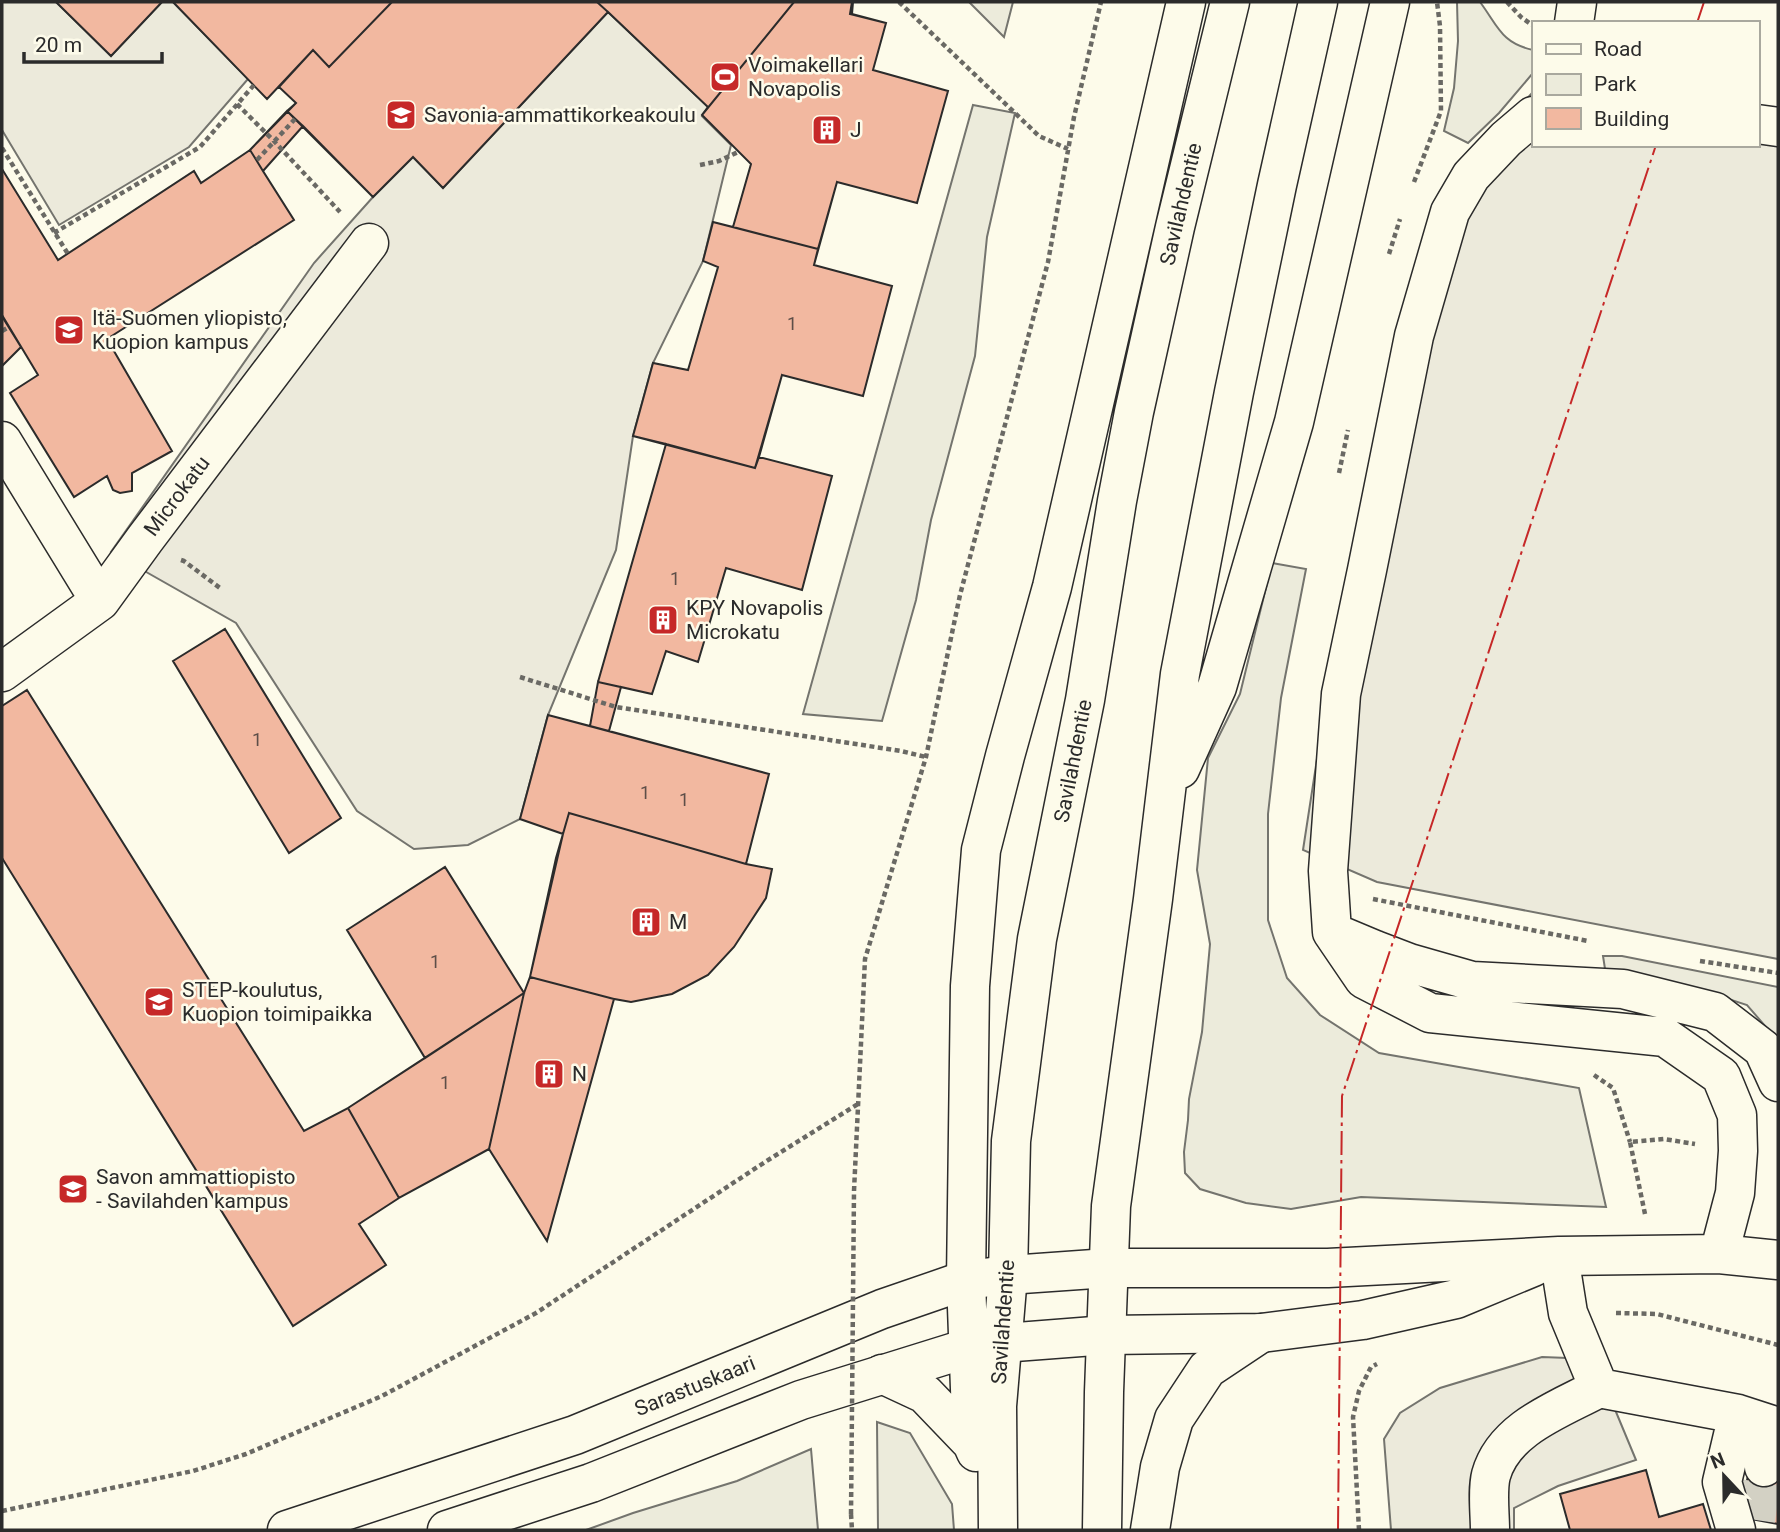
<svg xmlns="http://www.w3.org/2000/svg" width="1780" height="1532" viewBox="0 0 1780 1532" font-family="Roboto,sans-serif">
	<rect width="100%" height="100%" fill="#fdfbea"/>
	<path fill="#ecebdb" stroke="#74746e" stroke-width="2" d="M969 2H1013L1004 37Z
		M1457 2H1480C1498 26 1501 43 1533 50V73L1499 113 1468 143 1444 131 1454 88 1458 41Z
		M973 105 1015 113 987 237 975 356 931 520 916 600 882 721 803 714Z
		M1272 563 1306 569 1281 698 1268 814V920L1287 978 1320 1015 1379 1053 1579 1088 1606 1207 1361 1197 1291 1209 1246 1203 1200 1189 1185 1173 1184 1152 1188 1120 1189 1099 1202 1032 1210 944 1197 870 1208 758 1240 694Z
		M1603 956H1622L1778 987V1041L1747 1005 1695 988 1605 969Z
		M877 1422 910 1433 952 1504 954 1530H878Z
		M811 1449 818 1530H586L633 1513 737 1481Z"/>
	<path fill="#eceadb" stroke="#74746e" stroke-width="2" d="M2 2H56L111 56 162 2H173L248 79 189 147 59 225 2 130Z
		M608 12 708 107 702 116 731 145 703 261 653 363 633 436 616 550 548 715 520 819 468 845 414 849 357 811 236 623 111 552 314 263 373 197 413 157 443 188Z
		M1532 93 1533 145H1757V134L1778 140V959L1377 882 1303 850 1321 733 1480 150Z
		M1542 1357 1594 1359 1636 1460 1558 1486 1514 1508V1530H1391L1384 1439 1400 1413 1440 1388Z"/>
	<path fill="#f2b8a0" stroke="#2b2b2b" stroke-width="2" d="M56 2H162L111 56Z
		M56 2H162L111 56Z
		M173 2H392L329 67 313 50 267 99Z
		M392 2H597L608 12 443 188 413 157 373 197 287 111 296 103 279 87 313 50 329 67Z
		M392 2H853L852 14 886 23 873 70 948 91 917 203 837 182 814 265 892 286 863 396 782 375 759 457 832 476 802 590 726 568 698 662 666 651 652 694 621 687 609 731 769 774 746 864 772 869 766 898 734 947 708 975 672 994 631 1002 614 999 547 1241 489 1149 399 1198 348 1108 425 1058 347 930 445 867 524 993 530 977 563 834 520 819 548 715 590 726 598 682 666 444 633 436 653 363 688 370 718 267 703 261 713 222 733 227 751 164 702 115 708 107 608 12 443 188 413 157 373 197 303 126 263 171 294 220 107 339 172 451 132 473V491L120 493 113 490 107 476 74 497 10 393 38 375 2 315V169L58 260 194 171 201 183 250 150 296 103 279 87 313 50 329 67Z
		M794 2H852L850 14 886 23 873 70 948 91 917 203 837 182 818 249 733 227 751 164 702 115Z
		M287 111 303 126 263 171 250 150Z
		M713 222 818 249 814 265 892 286 863 396 782 375 755 468 633 436 653 363 688 370 718 267 703 261Z
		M3 318 21 347 2 366V319Z
		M666 444 755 468 759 457 832 476 802 590 726 568 698 662 666 651 652 694 598 682Z
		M225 629 341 818 289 853 173 661Z
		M598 682 621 687 609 731 590 726Z
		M27 690 304 1131 348 1108 399 1198 359 1224 386 1265 293 1326 2 858V706Z
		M548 715 769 774 746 864 569 813 563 834 520 819Z
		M569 813 746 864 772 869 766 898 734 947 708 975 672 994 631 1002 614 999 530 977 556 858Z
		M445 867 524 993 425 1058 347 930Z
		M530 977 614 999 547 1241 489 1149 524 993Z
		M524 993 489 1149 399 1198 348 1108Z
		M1750 1465 1778 1470V1524L1740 1517Z
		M1646 1470 1659 1517 1703 1504 1711 1530H1570L1560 1494Z"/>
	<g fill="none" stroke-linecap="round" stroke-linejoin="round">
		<path stroke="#d3d1c4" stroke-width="38" stroke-dasharray="38 19" stroke-linecap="butt" d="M1756 1520 1764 1467"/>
		<g stroke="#2b2b2b" stroke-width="41">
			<path id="minor" d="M1574 23 1577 2
				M1533 116 1506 139 1471 176 1450 212 1414 336 1367 570 1341 694 1328 871 1332 932 1364 979 1430 1013 1665 1037 1721 1076 1737 1115 1738 1151 1735 1193 1719 1254
				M1757 124 1778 127
				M2 441 100 601 145 539 369 243
				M2 672 100 601
				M1332 932 1375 950 1409 963 1472 981 1623 989 1715 1012 1763 1049 1778 1082
				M1559 1256 1568 1313 1599 1388 1738 1414 1778 1427
				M1764 1467 1771 1425
				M287 1530 575 1435 882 1309 966 1280 1008 1275 1108 1268H1328L1559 1256 1719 1254 1778 1260
				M447 1530 591 1483 801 1400 968 1348 1003 1343 1107 1335 1261 1333 1363 1320 1456 1299 1533 1267
				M1490 1530C1490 1514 1487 1490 1491 1475 1504 1428 1560 1409 1599 1388
				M1736 1530 1722 1482 1738 1414"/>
		</g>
		<g stroke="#2b2b2b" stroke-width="41">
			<path id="major" d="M1180 769 1217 687 1294 422 1390 2
				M882 1374 925 1394 972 1443
				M976 1452 972 1443 966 1280 970 986 981 850 1005 756 1052 587 1186 2
				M998 1530 997 1406 1008 1275 1011 1141 1037 939 1085 700 1117 501 1134 412 1175 227 1230 2
				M1102 1530 1104 1392 1111 1206 1153 899 1180 674 1234 392 1277 185 1318 2
				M1150 1530 1160 1467 1174 1419 1207 1369 1261 1333"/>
		</g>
		<path stroke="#6a6964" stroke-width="4.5" stroke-dasharray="5 3.5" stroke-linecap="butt" d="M899 2 1039 136 1068 149
			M1507 2 1521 17 1532 25
			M237 104 274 141 340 212
			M2 148 68 254
			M257 160 295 119
			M700 165 719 161 738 152
			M1414 182 1441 111 1440 26 1437 2
			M54 233 200 147 254 85
			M1389 254 1400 219
			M2 331 9 327
			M1339 473 1348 430
			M181 560 184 561 220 588
			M520 677 616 707 901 751 926 757
			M1373 899 1588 941
			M1700 961 1778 973
			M1594 1075 1613 1088 1630 1142
			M854 1191 865 959 926 757 960 595 1048 262 1074 117 1101 2
			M1645 1214 1630 1142 1664 1139 1695 1144
			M1616 1313 1657 1314 1778 1345
			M2 1511 193 1471 246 1454 382 1396 536 1313 765 1162 858 1104
			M851 1514 852 1530
			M1359 1530 1353 1417 1359 1391 1371 1367 1377 1364"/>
		<use href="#minor" stroke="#fdfbea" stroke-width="38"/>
		<use href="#major" stroke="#fdfbea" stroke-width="38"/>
		<path stroke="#6a6964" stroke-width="4.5" stroke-dasharray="5 3.5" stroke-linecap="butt" d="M851 1514 854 1191"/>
		<path stroke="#c62828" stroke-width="2" stroke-dasharray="24 5 3.5 5" stroke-linecap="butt" d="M1697 23 1704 2
			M1338 1530 1342 1096 1656 145"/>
	</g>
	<defs>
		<g id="stadium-square" transform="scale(1.575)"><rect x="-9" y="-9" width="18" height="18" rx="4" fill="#c62828" stroke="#fdfbea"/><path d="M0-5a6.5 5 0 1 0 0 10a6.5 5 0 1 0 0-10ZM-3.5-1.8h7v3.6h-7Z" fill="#fff"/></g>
		<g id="university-square" transform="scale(1.575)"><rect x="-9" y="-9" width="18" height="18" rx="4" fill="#c62828" stroke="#fdfbea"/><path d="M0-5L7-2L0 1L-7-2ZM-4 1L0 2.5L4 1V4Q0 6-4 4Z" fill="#fff"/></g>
		<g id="building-square" transform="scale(1.575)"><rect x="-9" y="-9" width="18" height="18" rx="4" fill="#c62828" stroke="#fdfbea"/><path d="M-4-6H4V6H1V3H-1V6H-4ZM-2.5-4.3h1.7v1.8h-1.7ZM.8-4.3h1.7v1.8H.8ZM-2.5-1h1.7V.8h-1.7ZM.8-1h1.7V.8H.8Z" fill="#fff"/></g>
		<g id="school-square" transform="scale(1.575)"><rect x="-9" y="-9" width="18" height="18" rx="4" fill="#c62828" stroke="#fdfbea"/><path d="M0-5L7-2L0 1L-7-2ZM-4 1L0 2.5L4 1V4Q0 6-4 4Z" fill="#fff"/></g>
	</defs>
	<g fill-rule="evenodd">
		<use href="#stadium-square" x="725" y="77"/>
		<use href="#university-square" x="401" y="115"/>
		<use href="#building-square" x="827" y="130"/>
		<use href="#university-square" x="69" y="330"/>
		<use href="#building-square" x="663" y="620"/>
		<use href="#building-square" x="646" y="922"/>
		<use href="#school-square" x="159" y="1002"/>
		<use href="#building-square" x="549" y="1074"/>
		<use href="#school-square" x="73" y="1189"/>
	</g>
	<g text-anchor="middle" stroke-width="5" stroke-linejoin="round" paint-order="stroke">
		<g font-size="18" fill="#5d4e48">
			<text x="792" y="330">1</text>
			<text x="675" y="585">1</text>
			<text x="257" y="746">1</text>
			<text x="645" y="799">1</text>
			<text x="684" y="806">1</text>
			<text x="435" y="968">1</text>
			<text x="445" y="1089">1</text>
		</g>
		<g font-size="21" fill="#2b2b2b" stroke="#fdfbea" text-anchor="start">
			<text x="748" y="72">Voimakellari<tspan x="748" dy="24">Novapolis</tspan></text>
			<text x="424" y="122">Savonia-ammattikorkeakoulu</text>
			<text x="850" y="137">J</text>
			<text x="92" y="325">Itä-Suomen yliopisto,<tspan x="92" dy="24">Kuopion kampus</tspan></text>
			<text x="686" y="615">KPY Novapolis<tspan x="686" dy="24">Microkatu</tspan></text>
			<text x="669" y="929">M</text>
			<text x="182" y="997">STEP-koulutus,<tspan x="182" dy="24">Kuopion toimipaikka</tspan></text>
			<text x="572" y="1081">N</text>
			<text x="96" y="1184">Savon ammattiopisto<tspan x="96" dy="24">- Savilahden kampus</tspan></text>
		</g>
		<g font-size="21" fill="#2b2b2b" stroke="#fdfbea">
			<text transform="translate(1181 204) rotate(-77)" y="7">Savilahdentie</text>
			<text transform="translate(177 496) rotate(-53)" y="7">Microkatu</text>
			<text transform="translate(1073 761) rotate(-79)" y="7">Savilahdentie</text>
			<text transform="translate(1003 1322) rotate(-86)" y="7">Savilahdentie</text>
			<text transform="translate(695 1386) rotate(-22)" y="7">Sarastuskaari</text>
		</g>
	</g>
	<rect width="1780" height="1532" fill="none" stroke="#2b2b2b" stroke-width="7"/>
	<rect x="1532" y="21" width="228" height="126" fill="#fdfbea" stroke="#a9a89e" stroke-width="2"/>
	<rect x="1546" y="44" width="35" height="10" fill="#fdfbea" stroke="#a9a89e" stroke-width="2"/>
	<text x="1594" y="56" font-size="21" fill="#2b2b2b">Road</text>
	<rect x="1546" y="74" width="35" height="21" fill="#ecebdb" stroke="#a9a89e" stroke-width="2"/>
	<text x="1594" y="91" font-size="21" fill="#2b2b2b">Park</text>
	<rect x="1546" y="108" width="35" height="21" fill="#f2b8a0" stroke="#a9a89e" stroke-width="2"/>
	<text x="1594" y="126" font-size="21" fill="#2b2b2b">Building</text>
	<g transform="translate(1724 1476) rotate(338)" stroke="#fdfbea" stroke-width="5" paint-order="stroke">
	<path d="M0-5L12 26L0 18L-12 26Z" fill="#2b2b2b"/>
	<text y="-10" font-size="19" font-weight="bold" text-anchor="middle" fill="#2b2b2b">N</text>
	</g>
	<path d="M24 52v10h138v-10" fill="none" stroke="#2b2b2b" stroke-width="3.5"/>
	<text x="35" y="52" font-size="21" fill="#2b2b2b" stroke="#fdfbea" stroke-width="5" paint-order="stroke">20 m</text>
</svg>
